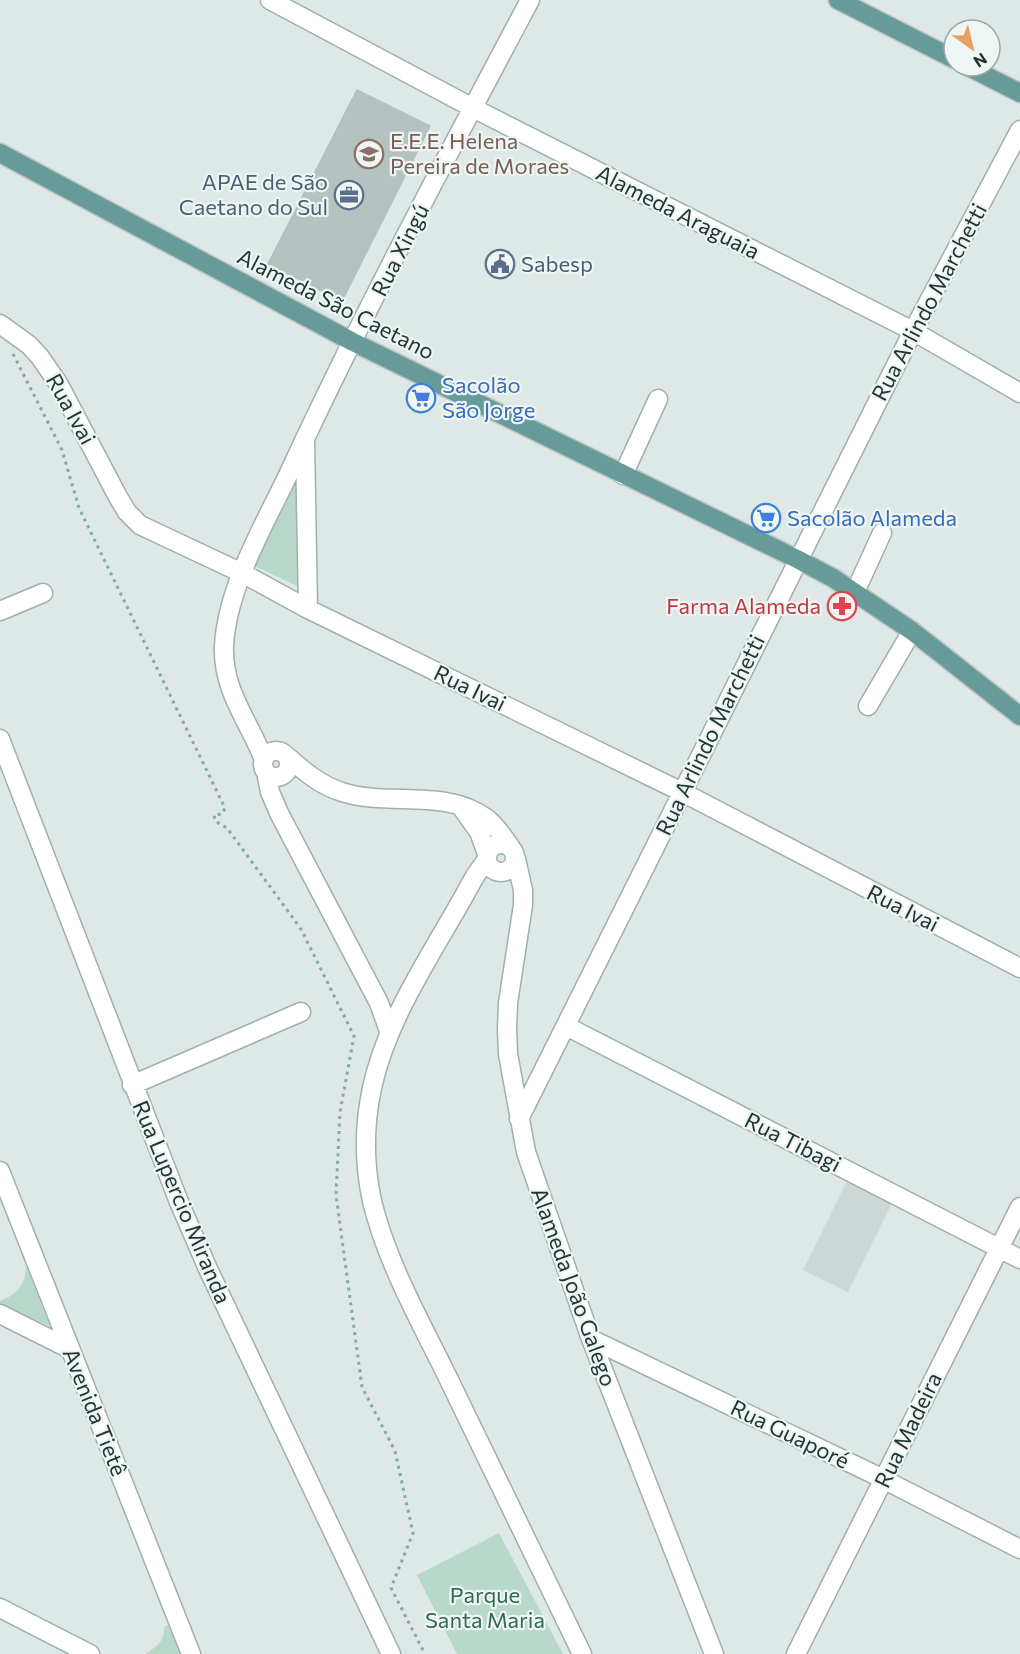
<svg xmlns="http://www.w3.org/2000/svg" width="1020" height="1654" viewBox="0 0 1020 1654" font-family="Commissioner,sans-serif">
	<rect width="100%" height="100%" fill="#dee8e6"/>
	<path fill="#ccd8d5" d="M847 1181 892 1203 848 1292 803 1270Z"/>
	<path fill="#b8d8c9" d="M301 455 297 586 248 563Z
		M26 1266 50 1326 0 1304V1301C17 1295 26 1284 26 1266Z
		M499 1533 563 1654H457L417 1575Z
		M168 1625 180 1654H145C157 1647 165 1641 164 1627Z"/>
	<path fill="#b4c3c0" stroke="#b1c1be" stroke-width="1.5" d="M357 90 430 126 342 301 268 264Z"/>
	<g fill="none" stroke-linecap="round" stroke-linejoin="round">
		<g stroke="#a2afae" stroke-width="21">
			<path id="minor" d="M270 0 473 108 913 331 1020 393
				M0 324 29 345 40 357 58 383 118 497 127 512 140 525 242 573 308 609 682 792 1020 968
				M305 443 308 609
				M623 475 658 399
				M855 592 882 533
				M0 611 43 593
				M868 706 912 631
				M0 739 179 1202 208 1269 391 1654
				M263 764a13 13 0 1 1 26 0a13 13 0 1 1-26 0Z
				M288 757C305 772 320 785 342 792 388 807 445 788 486 818 496 825 503 837 510 846
				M264 760C249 721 222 690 224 646 227 587 264 526 289 473 363 313 447 156 530 0
				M266 772 270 792 280 815 379 1003 389 1031
				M462 808 479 832 487 854
				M487 858a14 14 0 1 1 28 0a14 14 0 1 1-28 0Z
				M487 859 475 876C439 944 388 1013 372 1088 364 1125 364 1164 372 1201 387 1264 423 1326 451 1384 494 1474 538 1564 582 1654
				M516 859 523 890V905L508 1003 507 1029 508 1054 526 1152 591 1339 714 1654
				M566 1026 1020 1259
				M132 1085 301 1012
				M519 1119 913 331 1020 130
				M0 1171 191 1654
				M0 1314 70 1349
				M591 1339 869 1472 1020 1549
				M0 1608 90 1654
				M796 1654 1020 1207"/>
		</g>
		<g stroke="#bcc3c3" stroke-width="21">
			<path id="major" d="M838 0 954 59
				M967 66 1020 93
				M0 153 353 342 797 559 833 578 912 631 1020 716"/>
		</g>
		<path stroke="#81aaa7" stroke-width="3" stroke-dasharray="3 4.5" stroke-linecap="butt" d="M13 354 62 450 79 508 225 808 222 814 214 815 215 821 227 828 301 929 354 1036 340 1112 336 1195 362 1387 395 1451 413 1533 391 1588 425 1654"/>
		<use href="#minor" stroke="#fff" stroke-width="18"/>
		<use href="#major" stroke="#669b9a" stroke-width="18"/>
	</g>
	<defs>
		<g id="school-ring" transform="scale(1.5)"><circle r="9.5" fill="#eef5f3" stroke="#8d6e63" stroke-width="1.5"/><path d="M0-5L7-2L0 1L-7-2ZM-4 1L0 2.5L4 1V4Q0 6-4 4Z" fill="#8d6e63"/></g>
		<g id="office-ring" transform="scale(1.5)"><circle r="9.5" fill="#eef5f3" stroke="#5c6f8a" stroke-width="1.5"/><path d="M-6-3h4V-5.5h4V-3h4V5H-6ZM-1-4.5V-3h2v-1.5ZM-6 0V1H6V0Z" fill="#5c6f8a"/></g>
		<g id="civic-ring" transform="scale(1.5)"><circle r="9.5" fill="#eef5f3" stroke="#5c6f8a" stroke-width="1.5"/><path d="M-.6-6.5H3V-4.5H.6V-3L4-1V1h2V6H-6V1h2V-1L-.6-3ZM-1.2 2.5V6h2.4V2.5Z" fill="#5c6f8a"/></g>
		<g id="supermarket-ring" transform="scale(1.5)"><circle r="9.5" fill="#eef5f3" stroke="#3f7fe0" stroke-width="1.5"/><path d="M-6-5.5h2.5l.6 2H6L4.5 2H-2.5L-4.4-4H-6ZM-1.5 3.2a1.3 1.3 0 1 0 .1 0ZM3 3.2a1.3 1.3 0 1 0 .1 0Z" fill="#3f7fe0"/></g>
		<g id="pharmacy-ring" transform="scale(1.5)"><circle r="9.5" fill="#eef5f3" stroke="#e0444e" stroke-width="1.5"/><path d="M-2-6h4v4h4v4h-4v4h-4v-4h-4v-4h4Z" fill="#e0444e"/></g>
	</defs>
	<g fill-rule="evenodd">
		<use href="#school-ring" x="369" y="154"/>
		<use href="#office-ring" x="349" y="195"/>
		<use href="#civic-ring" x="500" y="264"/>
		<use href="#supermarket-ring" x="421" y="398"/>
		<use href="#supermarket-ring" x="766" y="518"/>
		<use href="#pharmacy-ring" x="842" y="606"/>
	</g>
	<g text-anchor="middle" stroke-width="4.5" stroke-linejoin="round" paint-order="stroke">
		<g font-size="22" fill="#785e54" stroke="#eef5f3" text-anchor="start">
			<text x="390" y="149">E.E.E. Helena<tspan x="390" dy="25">Pereira de Moraes</tspan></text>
		</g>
		<g font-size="22" fill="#4e5e75" stroke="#eef5f3" text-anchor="end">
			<text x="328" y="190">APAE de São<tspan x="328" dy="25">Caetano do Sul</tspan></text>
			<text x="521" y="272" text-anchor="start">Sabesp</text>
		</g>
		<g font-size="22" fill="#213736" stroke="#eef5f3">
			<text transform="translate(678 212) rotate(27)" y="8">Alameda Araguaia</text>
			<text transform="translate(400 250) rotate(-63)" y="8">Rua Xingú</text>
			<text transform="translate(929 302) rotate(-62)" y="8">Rua Arlindo Marchetti</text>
			<text transform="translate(336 304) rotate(27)" y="8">Alameda São Caetano</text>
			<text transform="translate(71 409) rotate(61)" y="8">Rua Ivai</text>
			<text transform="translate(470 688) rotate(26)" y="8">Rua Ivai</text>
			<text transform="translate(710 735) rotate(-64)" y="8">Rua Arlindo Marchetti</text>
			<text transform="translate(903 908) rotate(27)" y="8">Rua Ivai</text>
			<text transform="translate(793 1142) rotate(27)" y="8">Rua Tibagi</text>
			<text transform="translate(182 1202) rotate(67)" y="8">Rua Lupercio Miranda</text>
			<text transform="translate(574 1287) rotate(70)" y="8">Alameda João Galego</text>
			<text transform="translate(95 1412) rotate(68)" y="8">Avenida Tietê</text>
			<text transform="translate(908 1430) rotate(-64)" y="8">Rua Madeira</text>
			<text transform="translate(790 1434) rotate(26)" y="8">Rua Guaporé</text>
		</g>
		<g font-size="22" fill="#366cbe" stroke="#eef5f3" text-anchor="start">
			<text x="442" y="393">Sacolão<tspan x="442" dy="25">São Jorge</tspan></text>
			<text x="787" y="526">Sacolão Alameda</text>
		</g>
		<g font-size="22" fill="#be3a42" stroke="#eef5f3" text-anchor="end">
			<text x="821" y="614">Farma Alameda</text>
		</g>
		<g font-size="22" fill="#2e6a54" stroke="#eef5f3">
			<text x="485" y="1603">Parque<tspan x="485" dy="25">Santa Maria</tspan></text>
		</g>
	</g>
	<g transform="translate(972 48) rotate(146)"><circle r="28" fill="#eef5f3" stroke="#9ca9a7" stroke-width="1.5"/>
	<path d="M0-4.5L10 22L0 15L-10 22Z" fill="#e7a05e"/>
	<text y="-9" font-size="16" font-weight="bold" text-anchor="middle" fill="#213736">N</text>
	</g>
</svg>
